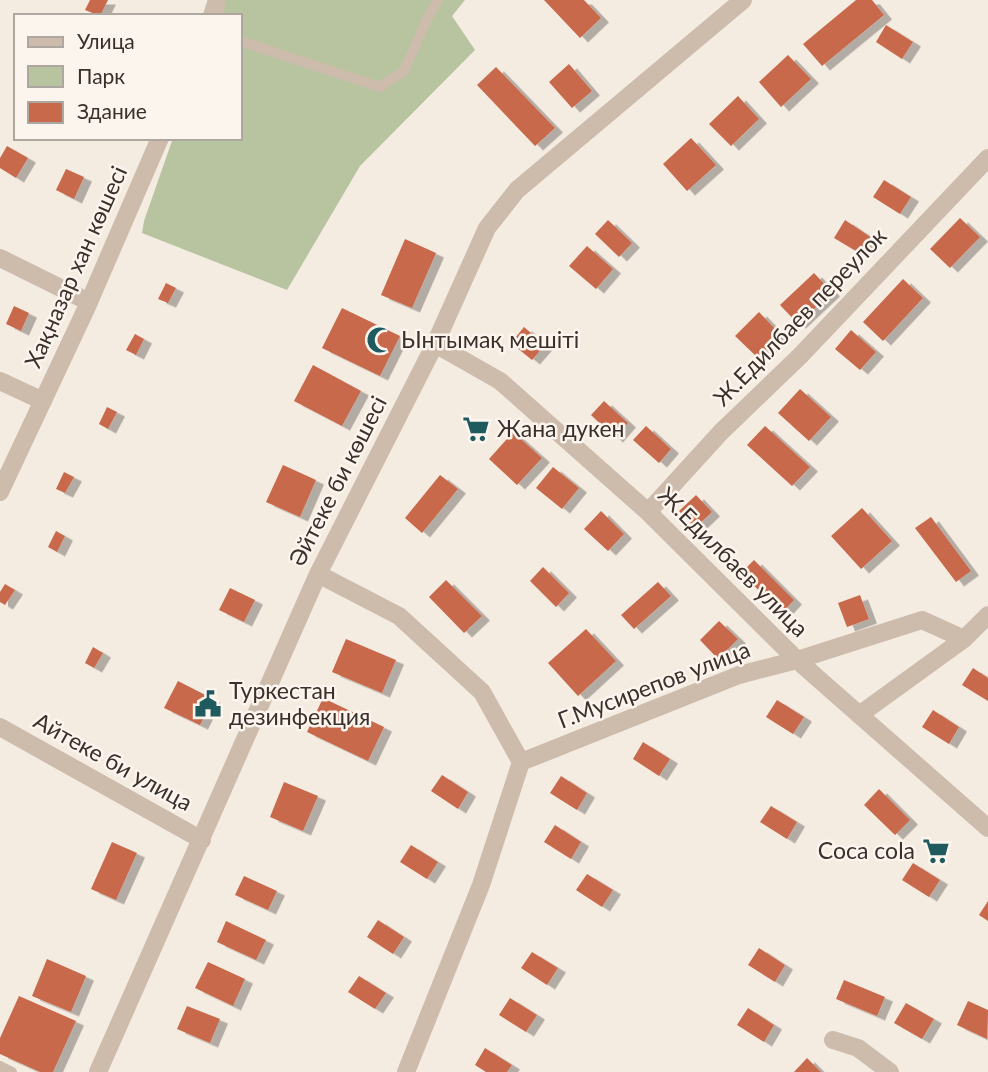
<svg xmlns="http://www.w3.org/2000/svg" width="988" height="1072" viewBox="0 0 988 1072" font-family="Lato,sans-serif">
	<defs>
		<filter id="shadow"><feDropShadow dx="8" dy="4.5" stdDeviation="0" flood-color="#0004"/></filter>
	</defs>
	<rect width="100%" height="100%" fill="#f4ebe1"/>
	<path fill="#b8c4a0" d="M221 0H465L452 16 475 50 360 166 287 290 142 233 144 221 173 138H240V16H215Z"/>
	<path fill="#c8694b" filter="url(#shadow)" d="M90 0H108L100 16 85 10Z
		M544 0H584L601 18 580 38Z
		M856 0H872L884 15 822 66 803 44Z
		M886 25 913 42 902 59 876 42Z
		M788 55 811 79 781 107 759 82Z
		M569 64 592 91 572 108 549 82Z
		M496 67 555 128 535 146 477 85Z
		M738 96 759 119 731 146 709 124Z
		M691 138 716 165 687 191 663 164Z
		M7 146 28 158 16 178 0 168V158Z
		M66 169 84 177 74 199 56 190Z
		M884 180 911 197 900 214 873 197Z
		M960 218 980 237 950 268 930 249Z
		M608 220 632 243 619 257 595 234Z
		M845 220 872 238 861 254 834 238Z
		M405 239 436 253 412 308 381 295Z
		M587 246 613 269 596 289 569 266Z
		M814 273 832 292 798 324 780 305Z
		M903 279 923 298 883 341 863 322Z
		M166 283 176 288 168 303 158 299Z
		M14 306 29 313 21 331 6 324Z
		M342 308 400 336 380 376 322 348Z
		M759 312 781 335 758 358 735 336Z
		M524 327 545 345 532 360 511 343Z
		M851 330 876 352 860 370 835 349Z
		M135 334 144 339 136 355 126 350Z
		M313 365 361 391 342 426 294 401Z
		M800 389 831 417 809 441 778 413Z
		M604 401 628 423 615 438 591 415Z
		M107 407 117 412 108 429 99 424Z
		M646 426 671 449 659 463 633 440Z
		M765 426 810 467 792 486 747 445Z
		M513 432 542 458 517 485 489 459Z
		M283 465 316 480 300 517 266 502Z
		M553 467 579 488 562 509 536 488Z
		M64 472 74 477 65 493 56 489Z
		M440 475 458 489 422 533 405 518Z
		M696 495 712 512 695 528 679 511Z
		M862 508 892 541 861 569 831 536Z
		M601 511 624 534 608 551 584 529Z
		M931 517 971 571 956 582 915 528Z
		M56 531 65 536 57 552 48 547Z
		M754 560 794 600 782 613 741 573Z
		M543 567 569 593 556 607 530 581Z
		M446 580 482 616 464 633 429 597Z
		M658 582 671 596 634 629 621 615Z
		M5 584 15 590 5 605 0 602V592Z
		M230 588 255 600 244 622 219 610Z
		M860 595 869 619 847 627 838 603Z
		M719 621 738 639 718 659 700 640Z
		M586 629 616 661 578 696 548 663Z
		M346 639 396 660 382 693 332 672Z
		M93 647 103 653 94 668 85 663Z
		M973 668 988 678V701L962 685Z
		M178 681 213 699 200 725 164 708Z
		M323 698 384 727 368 761 307 732Z
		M777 700 804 717 793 734 766 717Z
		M933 710 959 727 949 744 922 727Z
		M643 742 670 759 659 776 633 759Z
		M442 775 468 792 458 809 431 791Z
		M561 776 587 793 577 810 550 793Z
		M284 782 318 796 303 831 270 817Z
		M879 789 910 820 895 835 864 805Z
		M771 806 797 822 787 839 760 822Z
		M555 825 581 842 571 859 544 842Z
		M112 842 137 853 116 900 91 889Z
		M411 845 438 862 427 879 400 862Z
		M913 863 940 880 929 897 902 880Z
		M587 874 613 890 602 907 576 890Z
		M244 876 277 891 268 910 235 895Z
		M988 901V921L979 915Z
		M378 920 404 937 393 954 367 937Z
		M226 921 266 940 256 960 217 942Z
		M759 948 785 965 775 982 748 965Z
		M532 952 558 968 547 985 521 968Z
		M47 959 86 976 71 1012 32 996Z
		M208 962 245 979 233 1006 195 988Z
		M359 976 386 993 375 1009 348 992Z
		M844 980 885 997 877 1016 836 999Z
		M19 996 76 1021 53 1072H40L0 1054V1038Z
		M510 998 537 1015 526 1032 499 1015Z
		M968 1001 988 1010 987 1039 957 1025Z
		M906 1003 934 1019 922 1039 894 1023Z
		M187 1006 220 1019 210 1043 177 1029Z
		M748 1008 774 1025 764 1042 737 1025Z
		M485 1048 512 1065 507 1072H486L475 1065Z
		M807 1058 821 1072H794Z"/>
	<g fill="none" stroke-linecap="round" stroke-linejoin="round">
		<path stroke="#cdbbac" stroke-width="10" d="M240 41 380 87 404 71 426 21 438 0
			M0 1066 12 1072"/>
		<path stroke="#cdbbac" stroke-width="18" d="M212 16 217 0
			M0 258 89 302
			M435 344 500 381 648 512 797 660 988 828
			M0 381 43 401
			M0 492 86 309 160 138
			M648 512 721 432 800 356 988 158
			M318 574 399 616 482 692 521 762
			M859 715 964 639
			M0 727 202 840
			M833 1040 858 1048 890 1072
			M98 1072 318 574 435 344 487 228 517 190 743 0
			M406 1072 481 885 521 762 739 675 797 660 922 620 964 639 988 615"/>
	</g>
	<defs>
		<g id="mosque-bare" transform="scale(2.1)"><path d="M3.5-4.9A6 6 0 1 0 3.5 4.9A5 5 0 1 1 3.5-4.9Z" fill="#1f5a5e" stroke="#fbf5ee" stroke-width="2.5" paint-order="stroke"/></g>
		<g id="supermarket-bare" transform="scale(2.1)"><path d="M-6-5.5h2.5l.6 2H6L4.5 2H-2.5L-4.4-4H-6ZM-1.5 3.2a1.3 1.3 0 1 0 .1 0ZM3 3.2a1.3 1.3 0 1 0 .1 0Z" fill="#1f5a5e" stroke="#fbf5ee" stroke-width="2.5" paint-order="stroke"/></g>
		<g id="civic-bare" transform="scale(2.1)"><path d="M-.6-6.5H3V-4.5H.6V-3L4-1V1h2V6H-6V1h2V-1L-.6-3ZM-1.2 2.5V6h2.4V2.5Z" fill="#1f5a5e" stroke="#fbf5ee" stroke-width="2.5" paint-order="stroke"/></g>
	</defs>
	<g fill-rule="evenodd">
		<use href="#mosque-bare" x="380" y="340"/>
		<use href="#supermarket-bare" x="476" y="429"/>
		<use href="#civic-bare" x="208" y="704"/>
		<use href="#supermarket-bare" x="936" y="851"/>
	</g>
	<g text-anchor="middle" stroke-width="5" stroke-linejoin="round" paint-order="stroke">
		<g font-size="23" fill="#3b302b" stroke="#fbf5ee">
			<text transform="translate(76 267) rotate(-66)" y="8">Хақназар хан көшесі</text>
			<text transform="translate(800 317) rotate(-46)" y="8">Ж.Едилбаев переулок</text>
			<text transform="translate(338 481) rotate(-63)" y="8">Әйтеке би көшесі</text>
			<text transform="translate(733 562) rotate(45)" y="8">Ж.Едилбаев улица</text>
			<text transform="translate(654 685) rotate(-21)" y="8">Г.Мусирепов улица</text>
			<text transform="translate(113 762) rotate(29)" y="8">Айтеке би улица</text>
		</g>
		<g font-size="23" fill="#3b302b" stroke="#fbf5ee" text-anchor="start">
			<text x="401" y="348">Ынтымақ мешіті</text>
			<text x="497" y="437">Жана дукен</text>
			<text x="229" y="699">Туркестан<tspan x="229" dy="26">дезинфекция</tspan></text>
			<text x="915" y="859" text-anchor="end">Coca cola</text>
		</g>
	</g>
	<rect x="14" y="14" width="228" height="126" fill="#fbf5ee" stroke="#aea6a0" stroke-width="2"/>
	<rect x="28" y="37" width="35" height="10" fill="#cdbbac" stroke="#aea6a0" stroke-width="2"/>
	<text x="77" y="49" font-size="21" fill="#3b302b">Улица</text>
	<rect x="28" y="66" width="35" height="21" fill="#b8c4a0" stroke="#aea6a0" stroke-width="2"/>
	<text x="77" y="84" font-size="21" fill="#3b302b">Парк</text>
	<rect x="28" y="102" width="35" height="21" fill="#c8694b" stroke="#aea6a0" stroke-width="2"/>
	<text x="77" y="119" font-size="21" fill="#3b302b">Здание</text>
</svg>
